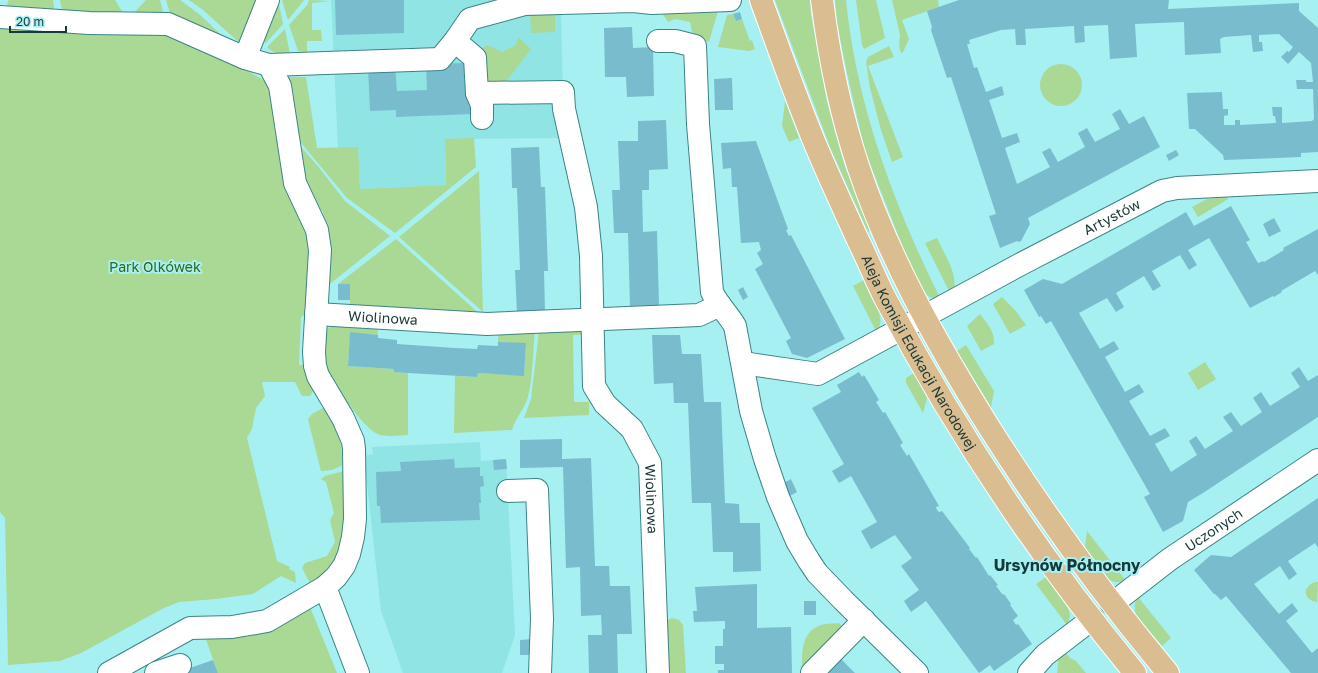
<svg xmlns="http://www.w3.org/2000/svg" width="1318" height="673" viewBox="0 0 1318 673" font-family="'Golos Text',sans-serif">
	<rect width="100%" height="100%" fill="#a7f0f1"/>
	<path fill="#90e4e4" d="M331 0H697L561 12 564 138 445 139 446 185 360 189 358 147 338 148Z
		M480 442 481 461 506 459 515 635 502 673H403L381 611 364 456 373 454 372 447Z"/>
	<path fill="#aad895" d="M9 0H53L54 7 52 13 10 9 7 3Z
		M60 0H115L123 13 118 16 62 11Z
		M146 0H160L164 16 132 15Z
		M166 0H180L199 14 231 44 171 17Z
		M189 0H260L242 45 203 10Z
		M278 0 283 24 265 44 264 35Z
		M282 0H304L288 20Z
		M309 0 330 1 312 3V30H321L322 41H307V52L298 51 289 25 308 4Z
		M775 0H810L811 14 827 102 844 164 870 231 868 232 830 147Z
		M835 0H846C857 107 893 202 940 298 932 299 927 297 923 290L904 250 865 151 847 73 837 23Z
		M856 0H876L885 38 864 49 862 45Z
		M892 0H938L939 7 902 20 909 39 903 52 901 53 899 46 900 35Z
		M555 9V32L531 33 530 10Z
		M718 11 709 42 706 41 692 32 690 22 675 19 668 22 662 13Z
		M733 14 736 21 742 19 750 41 752 40 755 49 749 51 718 47 727 15Z
		M0 23 165 30 239 66 269 83 312 218 311 311 301 317 299 365H309C312 376 318 387 310 396H302L295 382H262L265 396 256 408 252 429 247 438 277 561 290 567 289 569 295 572 296 583 281 576 253 594 216 599 179 602 164 608 81 653 60 661 8 665 5 518 0 512Z
		M285 29 290 54C283 56 273 53 267 47Z
		M518 37 531 49 499 91 490 90 477 52 487 45 502 52 516 45Z
		M889 46 894 57 868 66 903 157 892 162 881 130 870 88 866 62 868 57Z
		M1040 85a21 21 0 1 1 42 0a21 21 0 1 1-42 0Z
		M287 77H306L317 148 358 147 360 189 446 185 445 139 474 138 476 167 395 233 347 198 297 138Z
		M785 101 799 138 789 142 782 126Z
		M293 138 317 165 345 201 390 236 326 287 327 233 323 212 301 186Z
		M479 171 483 312 399 237Z
		M1226 197 1228 199 1198 217 1192 207 1207 199Z
		M937 238C944 254 958 273 954 291L950 293 925 243Z
		M396 239 483 317 350 311V284H338Z
		M864 280C870 292 889 321 876 331L853 286Z
		M1002 297 1015 310 1026 325 1010 334 993 304Z
		M980 314C987 323 995 332 994 344L981 351 967 326Z
		M343 323 377 324 378 335 350 333 348 366 394 369V372L408 373V435C400 435 388 437 380 435 360 428 333 379 321 360L324 334 328 328Z
		M499 328 535 329C533 349 533 382 527 400 523 411 515 419 512 430L454 433 455 376 477 377 478 373 524 375 526 344 498 342Z
		M586 328 587 335H573L574 402H589V415L524 418 531 399 539 331Z
		M966 345 994 391 991 407 957 351Z
		M1205 362 1216 379 1198 390 1188 373Z
		M914 373 927 398 923 413 906 383V378Z
		M323 408 337 427 341 444 343 465 332 470 321 471 308 419 312 414Z
		M344 471 346 525 342 546 332 570 312 587 302 568 305 563 327 556 335 542 330 520 334 513 326 482 321 479 325 476Z
		M1087 531 1126 581C1119 583 1115 583 1108 579L1085 547Z
		M1046 577 1068 608C1071 615 1070 619 1067 625L1036 584Z
		M1315 582H1318L1317 602C1303 600 1302 587 1315 582Z
		M1138 597 1171 638 1162 646 1136 615C1134 608 1134 604 1138 597Z
		M310 607 337 673H218L205 637 251 636Z
		M672 618 679 620 683 625 686 673H665L666 621Z
		M839 623 843 627 802 673C802 655 800 632 821 625 826 623 834 624 839 623Z
		M1064 651 1070 658 1076 661 1086 673H1057L1059 656Z"/>
	<path fill="#79bcce" d="M335 0H404V33L336 35Z
		M959 0H1169L1168 9 1299 3V11L1318 28V152L1301 153V157L1224 160 1223 155 1195 129H1189L1187 93 1222 92 1223 109H1228V115L1224 116V125H1235V120H1240V125L1276 123 1275 116H1273L1272 107H1282V123L1312 121 1314 119 1313 89H1297L1296 80H1306V82H1313L1311 63 1299 52 1288 64 1281 57 1287 51 1289 52 1293 47 1279 34 1259 35V42H1262L1263 51 1253 52 1251 35 1224 37 1220 39 1221 53 1185 55 1184 22 1135 24 1137 57 1110 59 1108 25 1084 26 1085 42 1075 43 1074 26 1025 29 1026 45H1016L1015 29 1001 30 969 40 970 44H967L974 68 977 67 986 92 1002 86 1004 95 989 100 1002 138 1017 133 1020 142 1005 148 1017 184 1050 167 1042 152 1050 148 1058 162 1085 147 1078 133 1087 128 1095 142 1120 129 1112 114 1120 109 1129 124 1144 116 1160 147 1028 218 1030 224 1021 241 1019 242 1017 241 1000 248 989 216 996 214 951 77 947 78 931 30 932 27 927 11Z
		M740 12 742 19 736 21 733 14Z
		M632 27 633 48 653 47 654 96 627 97 626 77H605L604 28Z
		M466 63 473 114 396 117V110L370 111 368 67 395 66 397 91 427 90 426 64Z
		M732 78 733 110H715L714 79Z
		M666 120 668 169 649 170V190H642L643 232 657 231 659 305 630 306 628 233H614L612 190H620L618 141H638V121Z
		M756 141 788 229 786 230 789 236 791 235 845 339 807 358 792 354 786 341 791 338 755 269 763 264 757 253 761 250 759 242 741 243 737 187H732L731 168 723 169 721 143Z
		M539 147 541 187H545L548 271H544L545 311 517 313 515 270H520L517 188H512L511 148Z
		M1176 150 1179 155 1169 161 1166 155Z
		M1231 206 1250 240 1246 242 1258 263 1263 261 1264 262 1284 250 1283 248 1318 229V275L1315 271 1281 291 1282 292 1274 297 1273 296 1250 308 1209 238 1188 250 1197 265 1189 270 1180 255 1152 271 1161 286 1153 291 1144 276 1116 293 1124 307 1116 312 1107 298 1079 313 1100 349 1114 341 1119 349 1105 357 1125 392 1139 384 1144 392 1129 401 1150 436 1165 428 1170 436 1155 444 1171 472 1197 455 1189 441 1196 436 1205 449 1233 431 1223 417 1231 412 1241 426 1262 412 1253 398 1261 392 1270 406 1300 387 1291 373 1299 367 1308 381 1318 375V417L1203 493 1188 502 1183 521 1163 532 1144 497 1150 494 1051 321 1046 324 1041 316 1039 317 1024 290 1043 279 1062 284 1186 212 1194 226Z
		M1274 218 1281 231 1269 237 1263 224Z
		M338 284H350V300H338Z
		M743 287 748 297 743 300 738 290Z
		M350 332 378 335V338L397 340V344L455 348 477 349 478 345 498 346V342L526 343 524 376 478 373 477 377 408 373 394 372V369L348 366Z
		M652 335H680L682 354H701L704 402H721L725 503 739 504 740 523H760L761 571 733 572V552H713L711 503H692L688 403H674L673 383 654 384Z
		M859 372 862 377 864 375 879 400 876 402 883 413 885 412 903 443 900 445 907 456 909 454 939 506 936 507 937 510 939 512 942 511 970 548 969 549 976 558 977 557 989 576 990 575 998 585 996 586 1003 595 1004 594 1011 604 1010 605 1018 616 1013 620 1016 625 1018 624 1032 644 994 671 990 665 979 673 926 601 911 612 904 601 919 590 901 566 912 558 895 535 871 549 861 531 877 522 851 476 839 483 832 471 844 464 812 408 841 392 837 385Z
		M562 439V459L591 458 595 566H609L610 586H630L632 634H617L618 673H589L588 635H602L601 615 581 616 580 567 566 568 563 467 520 468V440Z
		M454 459 455 468 480 467V476H483L484 486 480 487 481 503H479L480 520 381 523 380 506H377L376 472 401 471 400 462Z
		M506 459 507 469 494 470 493 460Z
		M791 479 797 492 788 497 782 484Z
		M1318 498V548L1315 543 1288 561 1297 574 1289 580 1280 566 1254 584 1279 614 1292 603 1298 611 1286 621 1312 653 1318 648V673H1291L1226 596 1221 600 1215 594H1214L1194 570 1211 555 1231 557Z
		M757 584V628L791 627 792 673H718V670H724V664H715V646H723V629H725V621L694 622 693 611H697L695 587Z
		M804 601H816V615H804Z
		M533 639 534 655H520V640Z
		M841 659 855 673H826Z
		M213 660 218 673H188L187 669Z"/>
	<g fill="none" stroke-linecap="round" stroke-linejoin="round">
		<g stroke="#3b8485" stroke-width="24">
			<g id="minor">
				<path d="M0 17 89 23 168 24 245 58 269 65 280 86 295 183 317 230 320 250 314 352 315 366 318 376 343 418 353 441 354 449 355 519 353 537 349 554 344 566 336 577 325 587 267 621 232 627 190 628 109 673"/>
				<path d="M455 41 475 58 477 93 482 105V118"/>
				<path d="M658 41H675L695 46 698 124 712 292C718 305 728 314 735 326L751 411 765 459 778 497 797 541 809 561 817 573 843 600 917 673"/>
				<path d="M245 58 268 0"/>
				<path d="M269 65 440 59 455 41 470 19 525 4 633 1 652 3 730 0"/>
				<path id="s1" d="M477 93 563 92 564 109 586 207 591 256 594 386 605 404 632 429 650 463 658 673"/>
				<path id="s2" d="M316 314 487 324 699 315 720 305"/>
				<path id="s3" d="M743 363 818 374 1021 264 1162 191 1177 188 1318 181"/>
				<path d="M508 491 537 490 542 619 540 673"/>
				<path d="M325 587 358 673"/>
				<path id="s4" d="M1112 604 1170 559 1318 460"/>
				<path d="M156 673 180 665"/>
				<path d="M812 673 864 620"/>
				<path d="M1029 673 1045 655 1092 619"/>
			</g>
		</g>
		<g stroke="#fff" stroke-width="24">
			<g id="major">
				<path id="s5" d="M761 0C779 49 796 98 816 146 829 177 843 207 857 238 867 258 875 278 885 298 955 430 1040 558 1135 673"/>
				<path d="M822 0C829 56 840 112 858 166 888 257 936 342 987 424 1042 511 1102 594 1168 673"/>
			</g>
		</g>
		<use href="#minor" stroke="#fff" stroke-width="22"/>
		<use href="#major" stroke="#dabe91" stroke-width="22"/>
	</g>
	<g text-anchor="middle" stroke-width="4" stroke-linejoin="round" paint-order="stroke">
		<g font-size="14" fill="#1a3838" stroke="#a7f0f1">
			<text dy="5" stroke="none"><textPath href="#s3" startOffset="409">Artystów</textPath></text>
			<text dy="5" stroke="none"><textPath href="#s2" startOffset="67">Wiolinowa</textPath></text>
			<text dy="5" stroke="none"><textPath href="#s5" startOffset="387">Aleja Komisji Edukacji Narodowej</textPath></text>
			<text dy="5" stroke="none"><textPath href="#s1" startOffset="515">Wiolinowa</textPath></text>
			<text dy="5" stroke="none"><textPath href="#s4" startOffset="126">Uczonych</textPath></text>
		</g>
		<g font-size="14" fill="#356618" stroke="#a7f0f1">
			<text x="155" y="272">Park Olkówek</text>
		</g>
		<g font-size="16" font-weight="bold" fill="#133a3b" stroke="#a7f0f1">
			<text x="1067" y="571">Ursynów Północny</text>
		</g>
	</g>
	<path d="M10 26v6h56v-6" fill="none" stroke="#1a3838" stroke-width="2"/>
	<text x="16" y="26" font-size="12" fill="#1a3838" stroke="#a7f0f1" stroke-width="3" paint-order="stroke">20 m</text>
</svg>
